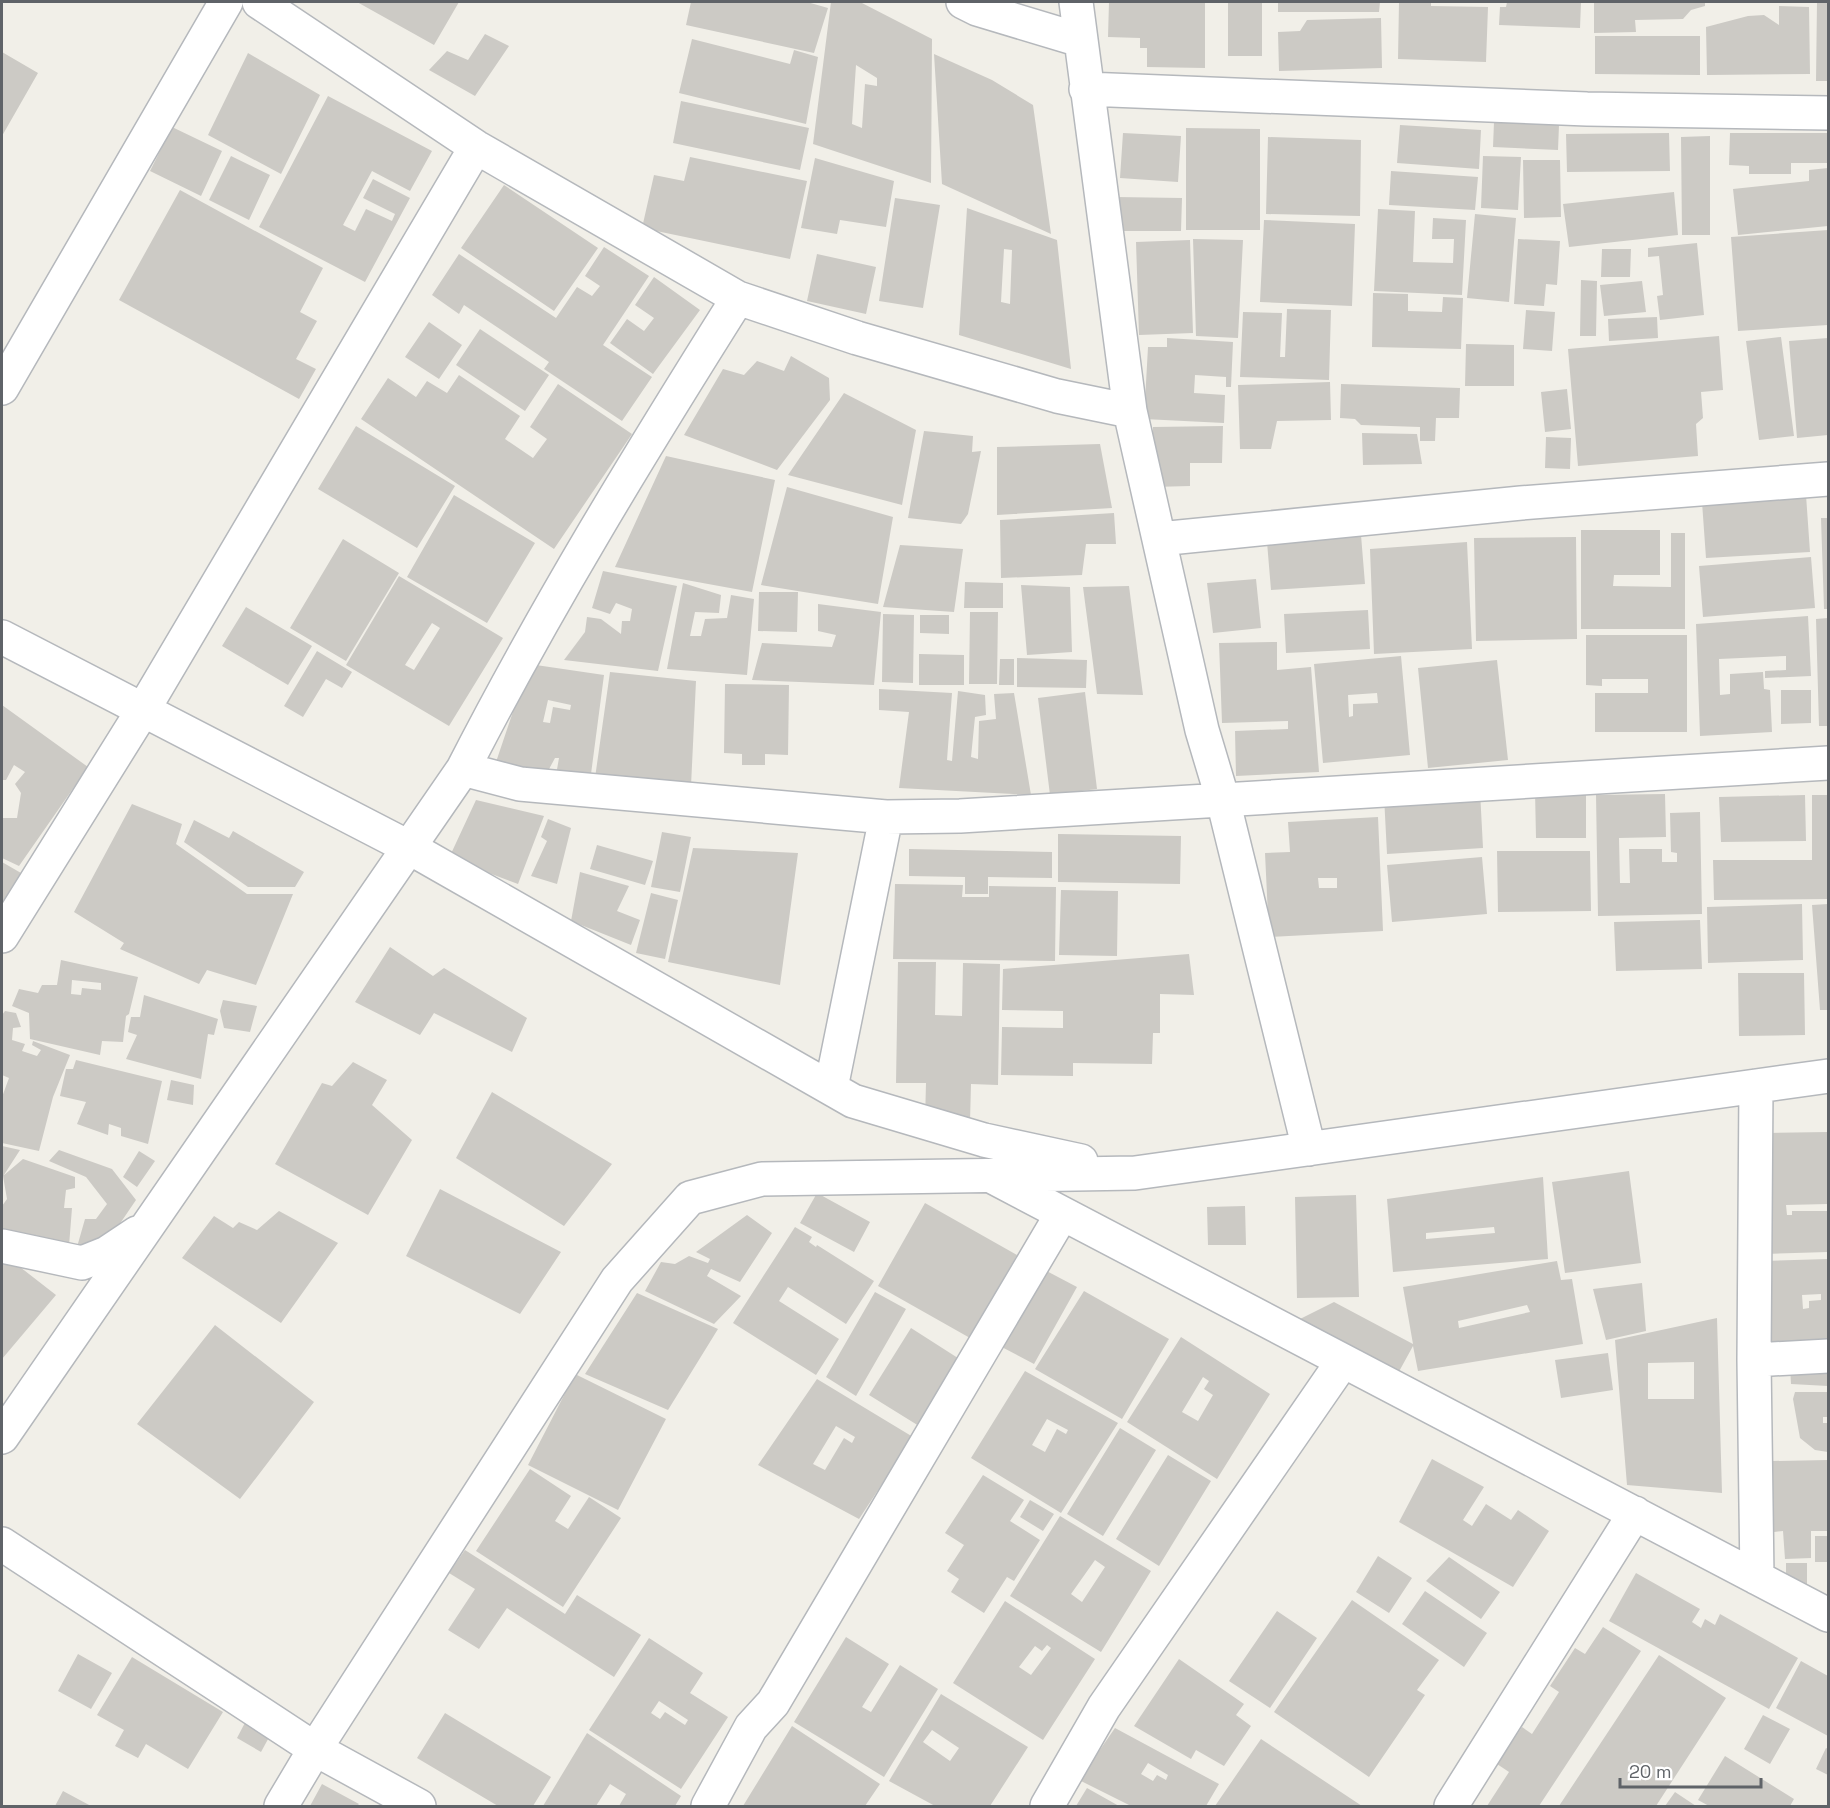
<svg xmlns="http://www.w3.org/2000/svg" width="1830" height="1808" viewBox="0 0 1830 1808" font-family="'Space Grotesk',sans-serif">
	<rect width="100%" height="100%" fill="#f1efe8"/>
	<path fill="#cccac5" fill-rule="evenodd" d="M357 2H459L434 45Z
		M691 2H807L828 8 814 53 686 25Z
		M831 2H860L932 39 931 183 813 144ZM856 65 877 78V86L865 84 862 128 852 124Z
		M1109 2H1205V68L1147 67V48H1140V38L1108 37Z
		M1228 2H1262V56H1228Z
		M1278 2H1380L1379 12H1278Z
		M1399 2H1431V6L1488 7 1486 62 1398 59Z
		M1507 2H1581L1580 28 1499 25 1500 7H1506Z
		M1594 2H1705V6L1691 10 1683 19 1635 20 1636 32 1594 33Z
		M1817 2H1828V81H1816Z
		M1779 6 1809 7 1810 74 1707 75 1706 27 1748 16 1764 15 1779 25Z
		M1381 18 1382 68 1279 71 1278 32 1300 31 1307 20Z
		M485 34 509 46 475 96 429 70 447 51 468 60Z
		M1595 36H1700V75L1595 74Z
		M692 39 790 64 794 50 818 57 806 124 679 93Z
		M2 52 38 73 2 136Z
		M248 53 320 95 281 174 208 135Z
		M934 54 992 80 1033 105 1051 234 942 184Z
		M328 96 432 151 410 191 372 171 343 225 355 231 366 209 392 221 395 214 363 198 373 179 410 198 365 282 259 227Z
		M681 101 809 128 800 170 673 143Z
		M1494 122 1559 125 1558 150 1493 147Z
		M1400 125 1481 130 1479 169 1397 163Z
		M172 127 222 151 201 196 150 171Z
		M1186 128 1260 129V230H1186Z
		M1123 133 1181 136 1178 182 1120 178Z
		M1669 133 1670 171 1567 172 1566 134Z
		M1730 133H1828V163H1791V174H1749V166L1729 165Z
		M1710 136V235H1682L1681 137Z
		M1268 137 1361 140 1360 216 1266 214Z
		M231 156 270 175 249 220 209 200Z
		M1483 156 1521 157 1518 210 1481 208Z
		M690 157 807 181 790 259 642 228 654 175 684 181Z
		M815 158 894 181 886 227 840 220 837 234 801 228Z
		M1523 160H1560L1561 217 1524 218Z
		M1828 168V226L1738 235 1733 189 1809 181V170Z
		M1391 171 1478 177 1475 210 1389 205Z
		M504 185 598 248 554 311 461 248Z
		M180 190 323 268 300 312 317 321 296 359 316 369 299 399 119 300Z
		M1674 192 1678 235 1569 247 1563 204Z
		M1116 197 1182 198 1181 231H1116Z
		M895 198 940 205 923 308 879 301Z
		M967 208 1057 240 1071 369 959 335ZM1004 249 1012 250 1010 304 1001 302Z
		M1378 209 1415 211 1413 262 1453 263 1454 239H1432L1433 218 1466 220 1462 295 1374 291Z
		M1475 214 1516 218 1509 302 1467 298Z
		M1264 220 1355 224 1352 306 1260 302Z
		M1828 230V325L1738 331 1731 237Z
		M1193 239 1243 240 1238 338 1196 336Z
		M1518 239 1560 241 1557 285 1546 284 1544 306 1514 304Z
		M1190 240 1193 333 1139 335 1136 242Z
		M1697 243 1704 315 1660 320 1657 296 1663 295 1659 256 1648 257V248Z
		M604 247 649 276 603 345 652 377 622 421 544 369 549 362 464 305 459 314 432 295 459 254 556 318 577 287 592 296 600 286 585 276Z
		M1602 249H1631L1630 277H1601Z
		M817 254 876 267 866 314 807 301Z
		M654 277 700 310 653 374 610 343 627 319 644 331 654 318 635 305Z
		M1581 280 1597 281 1596 336H1580Z
		M1642 281 1646 312 1604 316 1600 285Z
		M1373 293 1408 294V311L1442 312 1443 297 1463 298 1461 349 1372 347Z
		M1287 309 1331 310 1329 380 1240 377 1243 312 1282 313 1280 357H1285Z
		M1526 310 1555 312 1552 351 1523 349Z
		M1657 317 1658 338 1609 341 1608 319Z
		M429 322 462 345 439 379 405 357Z
		M480 329 549 375 525 411 456 365Z
		M1719 336 1723 390 1701 392 1703 418 1696 424 1698 456 1578 466 1568 349Z
		M1781 337 1794 436 1759 440 1746 341Z
		M1167 338 1233 342 1231 387H1226V377L1195 375 1194 393 1225 395 1224 423 1144 419 1148 347H1167Z
		M1828 338V435L1797 438 1789 341Z
		M1466 344 1514 345V386H1465Z
		M791 356 829 378 830 400 777 470 684 435 723 369 744 375 757 361 784 371Z
		M459 375 520 416 505 439 533 458 547 439 530 427 558 384 632 434 554 549 361 419 388 378 416 397 427 381 447 393Z
		M1330 382 1331 420 1277 421 1271 449H1240L1238 385Z
		M1341 384 1460 388 1459 418H1436L1435 441H1420V427L1361 425 1355 419 1340 418Z
		M1567 389 1571 429 1545 432 1541 392Z
		M844 393 916 430 902 505 788 475Z
		M356 426 455 486 417 548 318 489Z
		M1223 426 1222 463H1190V486L1153 487V427Z
		M924 431 973 436 972 452 981 451 968 514 961 524 908 518Z
		M1362 433 1417 434 1422 464 1363 465Z
		M1546 437 1571 438 1570 469 1545 468Z
		M1100 444 1112 508 997 515V447Z
		M666 456 775 480 752 592 615 567Z
		M787 487 893 517 878 604 761 585Z
		M454 495 535 543 487 623 407 577Z
		M1806 495 1810 552 1706 558 1702 502Z
		M1114 513 1116 544H1086L1082 575 1001 578 1000 520Z
		M1821 518H1828V609H1824Z
		M1581 530H1660V575H1614L1613 586 1671 587V533H1685V629H1581Z
		M1361 535 1365 584 1271 590 1267 542Z
		M1576 537 1577 639 1476 641 1474 538Z
		M343 539 399 573 346 661 290 628Z
		M1467 542 1472 649 1374 654 1370 549Z
		M900 545 963 549 954 612 883 607Z
		M1811 557 1815 608 1703 617 1699 566Z
		M603 571 677 586 658 671 564 660 585 632 587 617 601 619 621 634 622 621H630L632 609 616 603 610 614 592 608Z
		M399 576 503 638 449 726 346 665ZM432 623 440 628 414 670 405 665Z
		M1256 579 1261 628 1213 633 1207 583Z
		M965 582 1003 583V608H964Z
		M683 583 721 595 719 613 695 612 690 636H701L705 619 727 618 731 595 754 599 747 675 667 669Z
		M1021 585 1070 587 1072 652 1027 655Z
		M1129 586 1143 695 1097 694 1083 587Z
		M759 592H798L797 632 758 631Z
		M818 604 881 612 874 685 752 680 762 643 832 647 836 635 818 631Z
		M246 607 312 646 288 685 222 646Z
		M1368 610 1370 649 1286 653 1284 614Z
		M970 612H998L997 684H969Z
		M883 614 914 615 913 683 882 682Z
		M920 615H949V634L920 633Z
		M1808 616 1811 676 1765 678V671L1786 670V656L1719 659 1720 695 1730 694V674L1763 672 1764 689 1770 690 1772 732 1700 736 1696 624Z
		M1828 618V726H1819L1816 619Z
		M1586 635H1687V732H1595V693H1648V679H1602V686L1586 685Z
		M1277 642V670L1311 667 1319 772 1236 776 1235 731 1288 729V721L1222 723 1219 643Z
		M317 651 352 672 342 688 326 679 303 717 284 706Z
		M919 654 964 655V685H919Z
		M1401 656 1410 755 1323 763 1314 664ZM1377 693 1378 703 1353 704V716L1349 717 1348 695Z
		M1017 658 1087 660 1086 688 1017 687Z
		M1000 659H1014V685H999Z
		M1497 660 1508 760 1428 768 1418 668Z
		M529 664 604 675 591 774 556 775 559 758H555L548 771 495 765ZM548 700 571 705 570 710 553 707 550 723 543 722Z
		M610 672 696 681 691 786 595 778Z
		M725 684 789 685 788 755 765 754V765H742V754L724 753Z
		M879 689 952 693 947 760 952 761 958 691 985 695 986 715 975 717 971 757 978 759 979 721 996 719 994 694 1014 693 1031 795 899 788 909 712 879 710Z
		M1781 690H1811V723L1781 724Z
		M1085 692 1097 789 1050 795 1038 698Z
		M2 705 88 767 19 866 2 858V818H17L21 793 15 784 25 772 14 765 6 780H2Z
		M1480 791 1483 848 1387 854 1384 796Z
		M1535 791H1586V838H1536Z
		M1665 794 1666 837 1619 838 1620 883H1630L1629 849H1662V862H1677V853L1671 852 1670 813 1700 812 1702 914 1598 916 1596 795Z
		M1805 795 1806 841 1721 842 1719 797Z
		M1812 795H1828V899L1714 900 1713 860H1812Z
		M476 800 544 816 518 884 449 858Z
		M132 804 182 824 176 844 247 894H293L256 985 207 970 199 984 120 949 124 943 74 912Z
		M1378 817 1383 931 1269 937 1265 853 1290 852 1288 822ZM1318 878H1337V888H1319Z
		M548 819 571 828 557 884 531 876 547 841 541 837Z
		M194 820 229 838 233 831 304 872 295 887H248L184 842Z
		M662 832 691 837 680 892 651 887Z
		M1058 834 1181 836 1180 884 1058 882Z
		M597 845 653 861 645 885 590 869Z
		M693 848 798 853 780 985 668 962Z
		M909 849 1052 852V878L988 877V894H965V877L909 876Z
		M1497 851H1590L1591 911 1498 912Z
		M1482 857 1487 914 1392 922 1387 865Z
		M2 862 21 873 2 903Z
		M580 872 629 886 617 911 640 920 631 945 571 921Z
		M895 884 963 885 962 897H989V886L1056 887 1055 961 893 959Z
		M1061 890 1118 891 1117 956 1059 955Z
		M651 893 678 900 665 959 636 953Z
		M1802 904 1803 960 1708 963 1707 907Z
		M1828 904V1010H1820L1812 905Z
		M1700 920 1702 969 1616 971 1614 922Z
		M390 947 433 976 444 968 527 1018 512 1052 434 1013 420 1035 355 1002Z
		M1189 954 1194 995 1160 994V1033H1153L1152 1064 1073 1063V1076L1001 1075 1002 1027 1063 1028V1011L1002 1010 1003 969Z
		M61 960 138 977 129 1014 126 1016 123 1042 102 1041 100 1055 30 1039 29 1013 12 1006 19 989 38 993 42 985H57ZM72 980 101 983V990L82 988 81 995 71 994Z
		M898 962H936L935 1015 962 1016 963 963 1000 964 998 1085 971 1084 970 1122 925 1121 926 1083H896Z
		M1738 973H1804L1805 1035 1739 1036Z
		M144 995 218 1019 214 1035 208 1034 201 1079 126 1059 137 1035 128 1032 131 1017H140Z
		M223 1000 257 1006 250 1032 224 1028 220 1011Z
		M5 1011 16 1013 21 1027 13 1028 12 1040 25 1044 22 1051 37 1056 41 1050 32 1045 33 1041 70 1055 53 1097 39 1151 2 1143V1097L9 1078 2 1075V1015Z
		M76 1060 162 1081 148 1144 121 1136V1128L109 1124 108 1135 77 1124 86 1102 60 1096 66 1069H73Z
		M353 1062 387 1080 372 1105 412 1140 368 1215 275 1164 322 1083 332 1086Z
		M171 1080 194 1085 193 1105 167 1100Z
		M492 1092 612 1164 564 1226 456 1158Z
		M1828 1132V1204L1786 1205 1787 1215H1792V1211H1828V1252L1765 1254 1766 1133Z
		M2 1146 20 1150 2 1178Z
		M59 1150 112 1169 136 1200 102 1250 77 1247 85 1219H96L107 1204 86 1177 49 1161Z
		M139 1151 155 1161 137 1187 123 1177Z
		M23 1159 75 1177V1188L66 1190 64 1208H72L69 1246 2 1231V1206L7 1199 3 1176Z
		M1629 1171 1641 1263 1565 1273 1552 1182Z
		M1543 1177 1548 1259 1393 1272 1387 1199ZM1494 1227 1495 1233 1426 1239V1233Z
		M440 1189 561 1252 520 1314 406 1256Z
		M817 1193 870 1222 854 1252 800 1223Z
		M1356 1195 1359 1297 1297 1298 1295 1197Z
		M925 1203 1017 1255 970 1338 878 1286Z
		M1245 1206 1246 1245H1208L1207 1207Z
		M279 1211 338 1243 281 1323 182 1258 214 1216 233 1228 239 1222 257 1230Z
		M747 1215 772 1233 740 1282 711 1269 707 1276 741 1296 714 1324 645 1291 661 1262 675 1264 689 1256 708 1263 710 1259 696 1252Z
		M795 1227 812 1237 809 1242 816 1247 817 1245 874 1281 846 1324 788 1287 779 1301 839 1339 816 1375 733 1323Z
		M2 1253 56 1295 2 1359Z
		M1828 1259V1343L1766 1345 1765 1261ZM1821 1294V1300L1809 1301V1308L1803 1309 1802 1295Z
		M1557 1261 1561 1280 1572 1279 1583 1344 1418 1371 1413 1346 1396 1377 1296 1321 1334 1302 1413 1344 1403 1287ZM1527 1305 1530 1312 1459 1328 1458 1321Z
		M1039 1267 1077 1287 1034 1364 996 1344Z
		M1642 1283 1646 1331 1606 1340 1593 1289Z
		M1084 1291 1169 1339 1122 1419 1035 1369Z
		M875 1292 906 1309 856 1396 826 1377Z
		M637 1293 718 1329 668 1410 585 1374Z
		M1717 1318 1722 1493 1627 1485 1615 1340ZM1694 1362V1399H1648V1363Z
		M215 1325 314 1402 240 1499 137 1424Z
		M911 1328 961 1360 919 1426 869 1395Z
		M1181 1337 1270 1394 1217 1479 1127 1422ZM1203 1377 1209 1381 1204 1389 1213 1395 1198 1421 1182 1412Z
		M1608 1353 1613 1390 1561 1398 1555 1360Z
		M1790 1367 1828 1369V1386L1791 1384Z
		M1025 1371 1118 1423 1061 1513 971 1458ZM1047 1419 1068 1430 1066 1434 1057 1429 1045 1452 1032 1445Z
		M575 1374 666 1419 618 1510 528 1465Z
		M817 1379 913 1437 859 1519 758 1465ZM836 1426 855 1437 852 1443 844 1438 825 1470 813 1464Z
		M1795 1392H1828V1417H1823V1423H1828V1452L1815 1450 1800 1438 1793 1399Z
		M1120 1428 1156 1450 1103 1536 1067 1514Z
		M1168 1455 1211 1481 1159 1566 1116 1539Z
		M1432 1459 1484 1487 1463 1520 1472 1526 1486 1504 1511 1520 1518 1510 1549 1531 1513 1587 1399 1522Z
		M1828 1460V1531H1811V1558L1785 1559 1783 1531 1774 1532 1772 1461Z
		M530 1469 571 1496 555 1521 568 1529 589 1497 621 1518 563 1607 476 1551Z
		M983 1475 1024 1500 1010 1521 1040 1540 1014 1581 1007 1577 984 1613 951 1592 959 1579 947 1571 964 1545 945 1533Z
		M1030 1500 1054 1514 1043 1531 1020 1517Z
		M1060 1516 1151 1571 1101 1652 1010 1596ZM1095 1560 1105 1567 1082 1602 1071 1594Z
		M1815 1536H1828V1562H1815Z
		M465 1550 565 1614 577 1595 641 1635 614 1677 507 1608 479 1649 448 1630 475 1589 449 1573Z
		M1378 1556 1412 1578 1389 1613 1356 1592Z
		M1449 1557 1500 1592 1481 1619 1426 1581Z
		M1786 1563H1807V1584H1786Z
		M1636 1573 1700 1609 1692 1622 1701 1628 1705 1619 1715 1625 1720 1614 1798 1658 1769 1709 1609 1621Z
		M1425 1591 1487 1633 1464 1667 1402 1624Z
		M1352 1600 1439 1660 1417 1690 1425 1695 1369 1777 1274 1712Z
		M1005 1601 1095 1659 1043 1740 953 1683ZM1047 1645 1051 1648 1031 1675 1019 1667 1035 1646 1042 1651Z
		M1277 1611 1317 1638 1270 1708 1229 1681Z
		M1603 1627 1641 1651 1539 1806H1487L1509 1772 1497 1764 1522 1727 1532 1734 1559 1692 1550 1686 1575 1648 1585 1654Z
		M846 1637 889 1664 862 1707 871 1712 900 1665 938 1689 884 1777 794 1722Z
		M649 1638 703 1673 690 1693 728 1717 681 1789 589 1730ZM659 1701 688 1720 685 1725 665 1712 660 1719 651 1713Z
		M78 1654 112 1673 91 1709 58 1691Z
		M1659 1655 1726 1698 1656 1806H1559Z
		M132 1657 223 1712 188 1769 146 1744 138 1758 115 1746 124 1730 97 1715Z
		M1179 1659 1244 1704 1236 1715 1251 1726 1224 1766 1196 1750 1191 1759 1134 1726Z
		M1801 1661 1828 1676V1736L1776 1708Z
		M941 1694 1028 1747 990 1806H935L889 1781ZM932 1730 959 1748 950 1761 923 1742Z
		M445 1713 551 1777 533 1806H498L417 1758Z
		M249 1715 273 1730 261 1752 237 1738Z
		M1763 1715 1790 1729 1770 1764 1744 1749Z
		M792 1726 880 1784 865 1806H743Z
		M1115 1728 1219 1784 1206 1806H1131L1079 1780ZM1148 1763 1168 1775 1166 1780 1157 1775 1153 1781 1141 1774Z
		M587 1733 681 1796 675 1806H619L626 1794 610 1784 596 1806H543Z
		M1261 1739 1362 1806H1215Z
		M1826 1748 1828 1749V1775L1816 1769Z
		M1725 1756 1794 1799 1790 1806H1709L1698 1800Z
		M322 1784 359 1804 357 1806H310Z
		M1087 1788 1119 1806H1076Z
		M63 1791 91 1806H55Z
		M1675 1792 1696 1806H1665Z"/>
	<g fill="none" stroke-linecap="round" stroke-linejoin="round">
		<g stroke="#b5b8bc" stroke-width="36">
			<path id="street" d="M259 2 476 147 738 298 857 338 1057 396 1130 411
				M963 2 977 9 1080 40
				M1076 2 1130 411 1202 730 1223 800 1309 1149
				M1086 89 1587 109 1828 113
				M2 388 226 2
				M1159 539 1521 503 1828 479
				M2 637 410 848 853 1101 984 1140 1081 1161
				M463 769 520 784 886 817 960 816 1828 763
				M2 936 143 710 476 147
				M1756 1086 1754 1360 1757 1578
				M831 1088 886 817
				M993 1177 1828 1615
				M2 1246 82 1263 107 1253 137 1233
				M1754 1360 1828 1356
				M2 1437 463 769C546 607 641 452 738 298
				M2 1544 315 1749 419 1806
				M281 1806 315 1749 617 1280 690 1198 762 1179 1135 1173 1828 1076
				M708 1806 751 1727 773 1703 1062 1214
				M1047 1806 1104 1707 1343 1361
				M1451 1806 1635 1513"/>
		</g>
		<use href="#street" stroke="#fff" stroke-width="33"/>
	</g>
	<rect width="1830" height="1808" fill="none" stroke="#5f6368" stroke-width="6"/>
	<path d="M1620 1778v9h141v-9" fill="none" stroke="#5f6368" stroke-width="3"/>
	<text x="1629" y="1778" font-size="18" fill="#5f6368" stroke="#ffffff" stroke-width="4.5" paint-order="stroke">20 m</text>
</svg>
